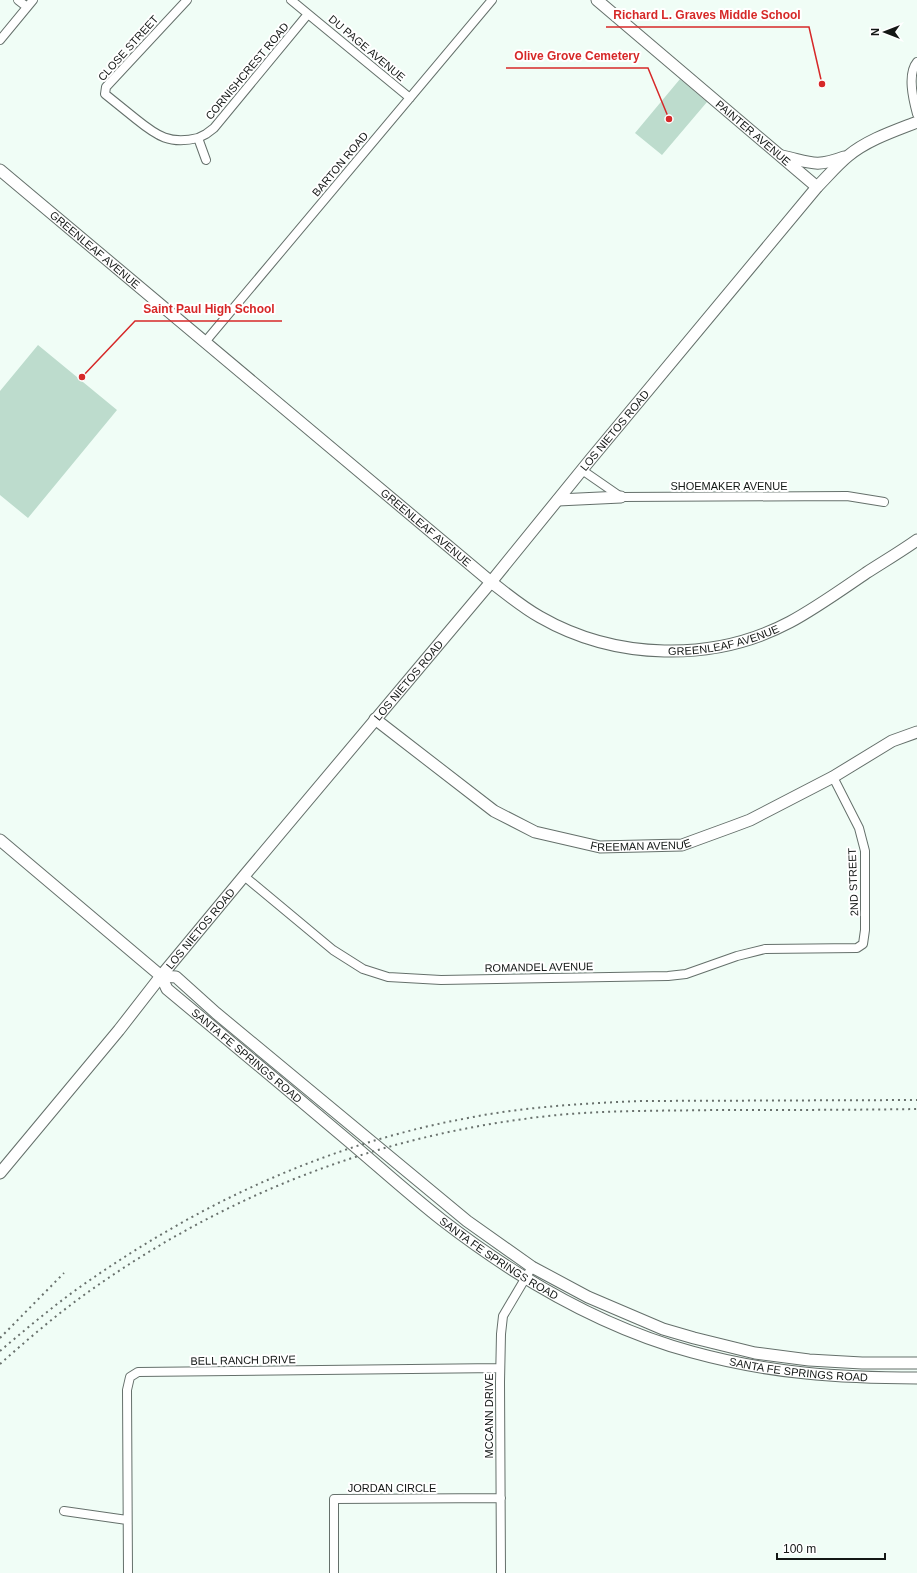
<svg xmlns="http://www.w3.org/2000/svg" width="917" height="1573" viewBox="0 0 917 1573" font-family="Arial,sans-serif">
	<rect width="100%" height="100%" fill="#f0fdf6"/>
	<path fill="#bddccd" d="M680 79 707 102 662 155 635 133Z
		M38 345 117 410 28 518 0 495V391Z"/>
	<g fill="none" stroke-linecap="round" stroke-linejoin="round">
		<g stroke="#65706b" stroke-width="10">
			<path id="street" d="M18 0 27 7
				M187 0 106 87 105 94C115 102 126 111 136 119 157 136 170 145 198 138
				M291 0 410 98
				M0 40 33 0
				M917 62C907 74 913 99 917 114
				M206 160 198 138 206 134 214 128 308 14
				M205 342 492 0
				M582 470 621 497 847 496 884 502
				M244 876 333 950 363 969 388 977 441 980 668 976 686 974 737 956 765 949 857 948 863 944 865 930V851L859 828 833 777
				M64 1511 127 1520
				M128 1573 127 1390 130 1377 138 1372 500 1368
				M334 1573V1499L501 1498
				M501 1573 500 1382 501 1334 503 1316 532 1267"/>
		</g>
		<g stroke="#65706b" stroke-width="13">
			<g id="secondary">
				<path id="s1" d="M597 0 817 187"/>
				<path d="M782 156C810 162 815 168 844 157"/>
				<path id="s2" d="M0 170 491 582C507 594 522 607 540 617 615 660 713 663 790 622 816 608 841 590 866 573 883 562 900 552 917 540"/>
				<path d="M558 500 621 497"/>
				<path id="s3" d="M375 719 494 811 535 832 600 847 682 845 734 826 750 820 833 777 892 741 917 732"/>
				<path id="s4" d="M0 840 161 976 167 989C226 1038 286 1088 345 1138 377 1165 409 1194 442 1220 517 1278 600 1327 692 1352 768 1373 839 1378 917 1378"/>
				<path d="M161 976 176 977 216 1013 467 1221 532 1267 588 1297 663 1329 694 1338 755 1353 809 1360 862 1363H917"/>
				<path id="s5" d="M0 1173 119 1030 161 976 244 876 491 582 590 460 817 187C827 177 837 165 848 156 867 140 894 131 917 122"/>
			</g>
		</g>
		<use href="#street" stroke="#fff" stroke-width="8"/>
		<use href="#secondary" stroke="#fff" stroke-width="11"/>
		<path stroke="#69716d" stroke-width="2" stroke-dasharray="2 4" stroke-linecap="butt" d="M0 1338 64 1273
			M0 1351C26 1329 52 1307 80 1287 193 1207 316 1149 452 1121 464 1119 477 1116 490 1114 540 1106 591 1103 641 1101L917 1100
			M0 1364C27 1340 55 1316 84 1295 223 1195 377 1135 548 1116 603 1110 659 1111 715 1110 782 1110 850 1110 917 1109"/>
	</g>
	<g text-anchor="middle" stroke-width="4" stroke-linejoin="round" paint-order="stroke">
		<g font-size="11" fill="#131715" stroke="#fff">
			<text transform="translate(128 48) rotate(-48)" y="4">CLOSE STREET</text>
			<text transform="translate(367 48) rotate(40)" y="4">DU PAGE AVENUE</text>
			<text transform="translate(247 71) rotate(-50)" y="4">CORNISHCREST ROAD</text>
			<text dy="4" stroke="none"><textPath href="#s1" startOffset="205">PAINTER AVENUE</textPath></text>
			<text transform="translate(340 164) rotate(-50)" y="4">BARTON ROAD</text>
			<text dy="4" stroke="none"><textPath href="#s2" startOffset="124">GREENLEAF AVENUE</textPath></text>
			<text dy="4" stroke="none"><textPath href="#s5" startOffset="964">LOS NIETOS ROAD</textPath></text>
			<text x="729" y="490">SHOEMAKER AVENUE</text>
			<text dy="4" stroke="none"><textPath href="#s2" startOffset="556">GREENLEAF AVENUE</textPath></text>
			<text dy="4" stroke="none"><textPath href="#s2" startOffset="892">GREENLEAF AVENUE</textPath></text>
			<text dy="4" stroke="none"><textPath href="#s5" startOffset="640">LOS NIETOS ROAD</textPath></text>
			<text dy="4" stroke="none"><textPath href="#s3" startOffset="304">FREEMAN AVENUE</textPath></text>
			<text transform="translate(853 882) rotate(-92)" y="4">2ND STREET</text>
			<text dy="4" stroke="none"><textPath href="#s5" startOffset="316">LOS NIETOS ROAD</textPath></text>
			<text transform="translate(539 967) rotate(-1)" y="4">ROMANDEL AVENUE</text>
			<text dy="4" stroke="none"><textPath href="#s4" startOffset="329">SANTA FE SPRINGS ROAD</textPath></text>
			<text dy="4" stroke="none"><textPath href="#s4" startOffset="653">SANTA FE SPRINGS ROAD</textPath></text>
			<text transform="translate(243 1360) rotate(-1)" y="4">BELL RANCH DRIVE</text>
			<text dy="4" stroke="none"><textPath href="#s4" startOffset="977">SANTA FE SPRINGS ROAD</textPath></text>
			<text transform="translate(489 1416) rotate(-90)" y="4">MCCANN DRIVE</text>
			<text x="392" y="1492">JORDAN CIRCLE</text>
		</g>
	</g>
	<path fill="none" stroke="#d62828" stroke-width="1.5" d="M822 84L809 27H606M669 119L648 68H506M82 377L135 321H282"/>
	<g fill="#d62828" stroke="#fff" stroke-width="1.5">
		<circle cx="822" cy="84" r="4"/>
		<circle cx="669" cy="119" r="4"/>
		<circle cx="82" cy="377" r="4"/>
	</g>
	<g font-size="12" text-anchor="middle" font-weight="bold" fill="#d62828" stroke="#fff" stroke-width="4" stroke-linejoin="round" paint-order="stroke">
		<text x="707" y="19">Richard L. Graves Middle School</text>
		<text x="577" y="60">Olive Grove Cemetery</text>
		<text x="209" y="313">Saint Paul High School</text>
	</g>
	<g transform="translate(885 32) rotate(270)" stroke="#ffffff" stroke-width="3" paint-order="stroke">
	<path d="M0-3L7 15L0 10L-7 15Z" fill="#131715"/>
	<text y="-6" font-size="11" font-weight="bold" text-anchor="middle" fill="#131715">N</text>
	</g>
	<path d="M777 1553v6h108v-6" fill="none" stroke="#131715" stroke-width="2"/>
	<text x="783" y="1553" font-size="12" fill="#131715" stroke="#ffffff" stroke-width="3" paint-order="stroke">100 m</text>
</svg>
